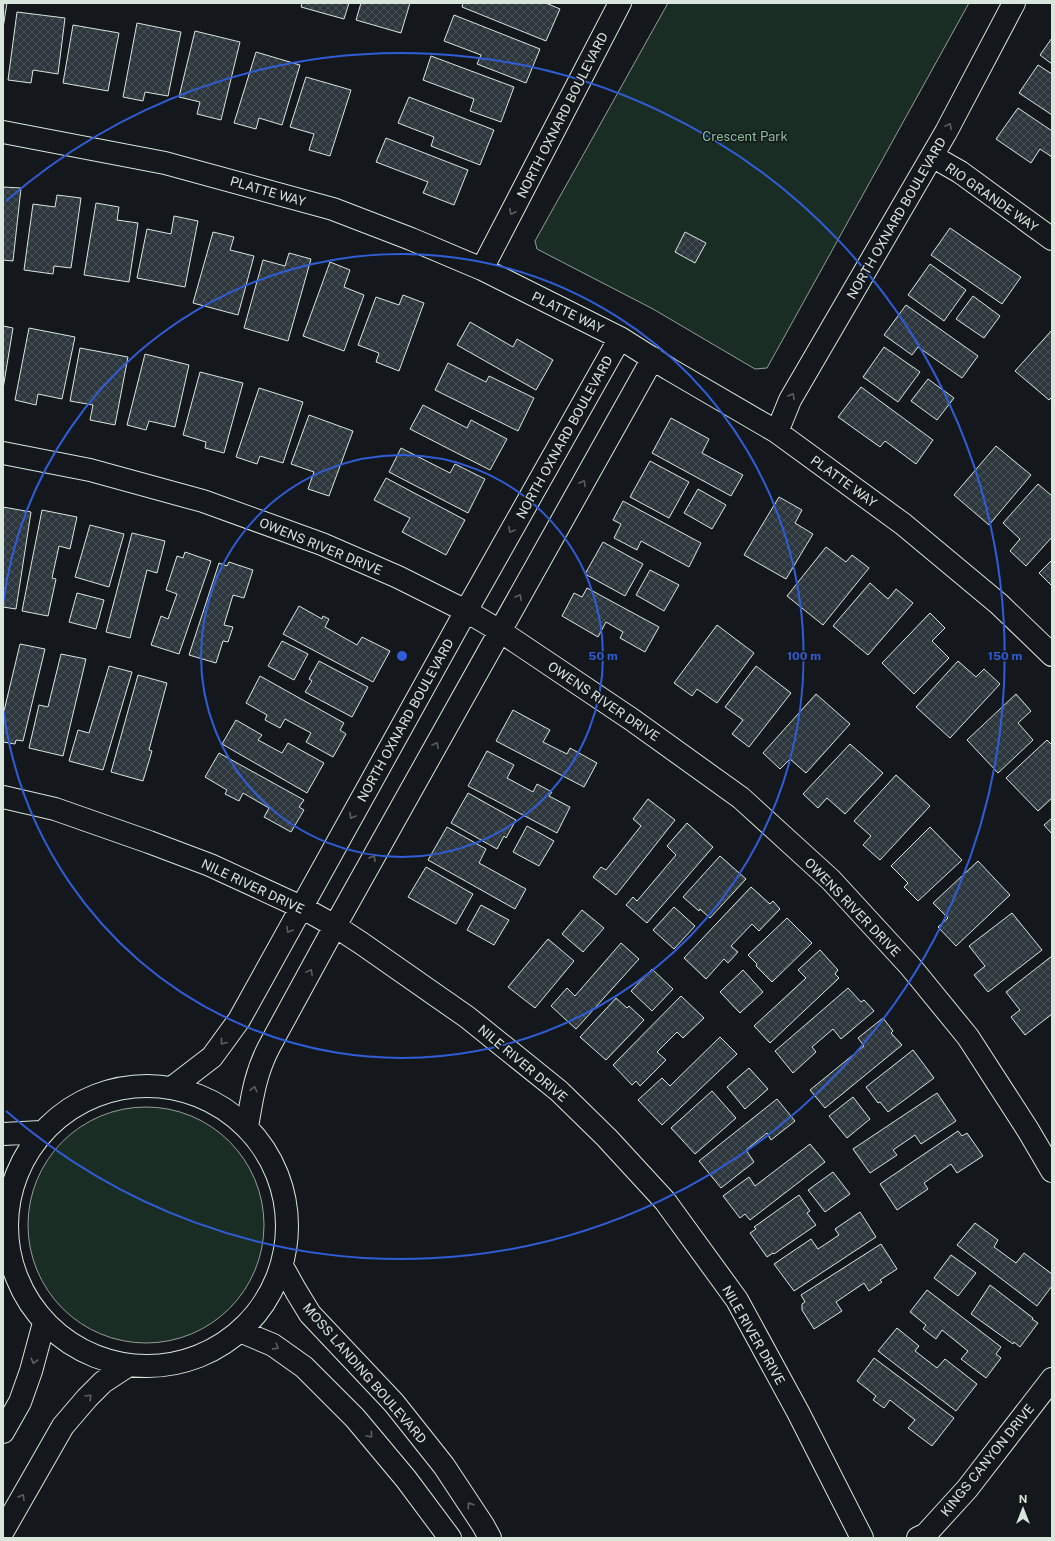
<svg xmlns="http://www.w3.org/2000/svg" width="1055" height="1541" viewBox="0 0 1055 1541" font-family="'Public Sans',sans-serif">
	<defs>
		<pattern id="building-cross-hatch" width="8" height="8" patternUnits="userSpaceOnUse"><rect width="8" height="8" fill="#2c363c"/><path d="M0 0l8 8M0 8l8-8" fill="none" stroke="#4a5358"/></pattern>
	</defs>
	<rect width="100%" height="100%" fill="#14181c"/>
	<path fill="#1a2d24" stroke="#939e99" d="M668 3H969L767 368 755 369 653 309 537 249 535 241Z
		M28 1225a118 118 0 1 1 236 0a118 118 0 1 1-236 0Z"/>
	<path fill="url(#building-cross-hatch)" stroke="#d8e6dc" d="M3 3H7L3 28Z
		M302 3H349L344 19 301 7Z
		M361 3H410L401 33 356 20Z
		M463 3H546L560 9 546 41 462 7Z
		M17 12 65 18 58 74 33 70 31 83 8 80Z
		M454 15 540 49 526 83 477 64 481 55 444 41Z
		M137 23 181 32 168 96 145 92 143 101 123 97Z
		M73 25 119 33 108 91 63 83Z
		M195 31 240 42 221 120 197 114 200 102 179 97Z
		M1052 38V64L1040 55Z
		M256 52 300 65 282 125 259 118 256 129 234 123Z
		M431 56 514 87 501 122 470 111 474 99 423 80Z
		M1038 65 1052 74V115L1019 93Z
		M306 77 351 90 330 156 309 150 314 134 290 127Z
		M409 97 494 130 480 165 431 146 434 137 398 123Z
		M1018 108 1052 131V157L1040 149 1031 163 996 139Z
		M386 138 468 170 454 205 423 193 428 182 376 162Z
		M3 187 21 188 13 261 3 260Z
		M57 195 81 198 71 268 54 266 53 274 24 270 33 204 55 207Z
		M96 203 119 207 117 220 138 223 129 282 84 275Z
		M174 216 198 221 185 287 137 278 147 229 171 234Z
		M950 228 1021 277 1002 304 931 255Z
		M213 232 234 237 230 250 254 256 238 315 193 303Z
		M685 232 706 243 695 263 675 252Z
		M289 253 311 259 288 341 244 328 263 260 285 266Z
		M330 262 350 270 344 287 364 295 344 351 303 336Z
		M930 264 966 290 944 321 908 295Z
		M403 295 424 303 399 371 376 362 379 353 358 345 376 297 399 305Z
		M973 296 1000 316 984 338 956 319Z
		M906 305 978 356 962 378 918 347 912 355 884 335Z
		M470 322 513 347 517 339 553 360 536 390 457 345Z
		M3 326 13 328 3 389Z
		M29 328 75 337 62 399 38 394 36 405 15 400Z
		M1052 330V397L1049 400 1015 371Z
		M884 347 920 372 898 402 863 377Z
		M80 348 128 357 115 425 90 420 93 405 70 401Z
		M145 354 189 365 175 427 149 421 146 430 127 425Z
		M448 363 486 382 489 376 534 398 518 431 435 390Z
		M200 372 243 383 224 453 205 448 206 442 183 435Z
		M928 379 954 398 937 420 911 401Z
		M861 387 933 440 916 464 885 441 880 447 838 417Z
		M259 388 303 402 283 463 260 456 257 464 236 457Z
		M423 405 467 428 471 420 507 439 490 470 410 429Z
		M309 415 353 431 329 496 308 489 314 472 291 464Z
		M671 418 709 439 702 453 743 475 731 496 652 453Z
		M996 446 1031 475 989 525 954 495Z
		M401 448 450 473 455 464 485 479 468 513 389 472Z
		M650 461 689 482 669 518 630 497Z
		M386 478 465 520 446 555 402 532 410 518 374 500Z
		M1038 484 1052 496V537L1026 566 1010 551 1020 539 1003 523Z
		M698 489 726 505 712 529 684 513Z
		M779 497 802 510 795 523 813 534 786 579 744 555Z
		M623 501 701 543 689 567 641 541 637 550 614 538 621 524 613 520Z
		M3 507 31 512 16 609 3 607Z
		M42 510 77 517 70 549 59 546 52 578 56 579 48 616 22 611Z
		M90 525 124 534 109 587 75 577Z
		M132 533 165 541 157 573 147 570 130 638 106 632Z
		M603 542 643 564 625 596 585 574Z
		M826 547 846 562 852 555 869 568 823 625 787 596Z
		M185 552 211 561 179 654 151 645 161 616 168 619 177 594 166 590 177 556 183 558Z
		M1052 560V586L1039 573Z
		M229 562 253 570 244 598 233 595 224 625 233 627 228 642 223 641 216 663 189 655 219 563 227 566Z
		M650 570 679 585 664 611 636 595Z
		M870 583 888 599 896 589 913 603 868 655 833 626Z
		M587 588 659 627 645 652 620 638 623 632 606 622 598 637 562 616 574 593 582 597Z
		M77 593 104 600 96 629 69 622Z
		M299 606 322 619 323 616 329 619 325 627 357 645 362 637 390 651 373 682 283 634Z
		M930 613 945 628 932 641 949 658 914 694 882 663Z
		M717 625 754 653 717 703 697 689 692 696 674 683Z
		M282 641 308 654 294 680 268 666Z
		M20 644 45 649 23 741 16 740 15 744 3 742V711H4Z
		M61 654 86 659 63 756 29 748 39 705 48 707Z
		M319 661 368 687 352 717 305 692 312 681 309 679Z
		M958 661 976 677 984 669 1000 684 950 738 916 707Z
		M109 666 132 672 103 770 69 761 78 730 89 733Z
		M756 666 791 693 749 747 732 734 743 720 725 707Z
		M138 675 167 683 149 750 152 751 143 781 111 772Z
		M260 676 344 723 340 730 346 734 333 757 306 742 311 733 285 719 280 728 265 720 267 715 246 703Z
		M816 694 850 724 806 773 790 759 780 769 763 753Z
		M1016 694 1031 711 1018 723 1033 740 998 773 967 740Z
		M513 710 550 730 543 742 567 754 570 748 597 763 584 787 496 741Z
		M236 720 262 735 258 740 282 753 288 743 324 763 307 793 222 744Z
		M1047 740 1052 745V798L1038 811 1006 778Z
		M850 744 883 773 845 814 827 798 818 808 803 794Z
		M487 751 514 765 507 778 533 792 537 784 552 792 549 796 570 807 557 833 468 786Z
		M219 753 304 800 299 807 304 810 291 832 264 817 269 808 243 793 239 801 225 794 227 790 205 777Z
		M896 775 930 806 880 860 863 845 871 836 854 821Z
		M468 793 516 820 506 838 504 836 497 849 451 823Z
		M648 799 675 820 616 895 593 877 601 867 606 870 641 826 633 819Z
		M1052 818V834L1044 825Z
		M687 823 713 847 647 923 626 905 633 897 637 901 676 855 667 846Z
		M527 826 554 841 539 866 513 852Z
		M447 827 486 849 479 863 526 889 515 909 428 860Z
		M930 827 962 860 918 901 904 887 908 883 891 866Z
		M720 856 746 879 710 918 700 909 699 911 683 897Z
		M978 861 1010 895 956 946 938 927 948 918 933 903Z
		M426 867 473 894 456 924 408 897Z
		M751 887 770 904 773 901 780 909 759 931 752 924 731 946 738 952 728 963 724 959 706 979 684 958Z
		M481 905 509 920 494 945 467 930Z
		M674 907 695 926 674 949 653 930Z
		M582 910 604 928 583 952 562 934Z
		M1012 913 1042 950 988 992 974 975 985 966 969 946Z
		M787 918 812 943 772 982 756 966 757 964 748 955Z
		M548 939 574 961 535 1008 508 987Z
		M621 943 639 959 576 1029 551 1006 567 988 575 996Z
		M820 950 838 970 835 974 839 978 770 1043 754 1026 806 978 798 970Z
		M1052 956V1014L1025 1035 1011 1017 1020 1010 1006 992Z
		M652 969 673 989 652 1011 631 991Z
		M743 970 763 992 740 1013 720 992Z
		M848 988 861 1002 864 1000 874 1011 841 1039 833 1029 812 1047 816 1052 793 1073 775 1051Z
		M681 996 704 1018 683 1038 677 1032 657 1052 666 1060 640 1086 636 1081 632 1085 613 1065Z
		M616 998 627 1008 629 1006 644 1020 606 1060 580 1037Z
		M883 1018 893 1031 891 1033 902 1045 825 1108 810 1090 864 1046 858 1038Z
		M720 1037 737 1054 662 1125 638 1100 662 1078 670 1086Z
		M913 1050 934 1078 888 1112 880 1102 878 1103 866 1087Z
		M749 1068 768 1089 745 1109 727 1087Z
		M712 1091 736 1118 695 1154 671 1128Z
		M937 1093 956 1121 921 1144 915 1135 893 1150 897 1155 870 1173 853 1149Z
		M853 1097 870 1119 847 1138 829 1116Z
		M777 1099 795 1121 771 1140 767 1133 746 1150 754 1162 721 1188 699 1161Z
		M958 1131 962 1136 967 1133 983 1156 957 1173 951 1164 924 1183 928 1189 897 1210 880 1184Z
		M810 1144 825 1162 750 1220 745 1214 740 1218 723 1196 749 1177 755 1186Z
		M833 1172 850 1194 825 1212 808 1190Z
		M799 1195 810 1211 807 1213 816 1225 774 1254 773 1253 767 1257 750 1233 756 1229 754 1227Z
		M860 1212 876 1237 794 1291 774 1264 811 1239 818 1249 839 1235 835 1229Z
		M975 1223 998 1240 994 1247 1016 1263 1024 1253 1052 1274V1286L1037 1306 957 1245Z
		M881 1244 897 1269 880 1280 882 1282 869 1291 864 1283 836 1302 842 1311 814 1329 802 1310V1304L805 1302 801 1295Z
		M951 1255 976 1273 958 1296 934 1278Z
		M990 1285 1033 1318 1032 1319 1038 1323 1020 1347 1014 1342 1013 1344 971 1314Z
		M927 1290 1001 1347 996 1354 1001 1358 986 1378 961 1359 968 1351 942 1330 936 1339 923 1329 926 1325 910 1312Z
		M897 1328 919 1346 915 1351 937 1368 945 1359 977 1384 956 1411 878 1351Z
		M874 1358 954 1418 932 1446 908 1428 915 1420 890 1400 884 1408 873 1400 876 1396 857 1381Z"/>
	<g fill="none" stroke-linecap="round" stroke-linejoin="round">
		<g stroke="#d8e6dc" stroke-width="24">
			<path id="street" d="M3 132 165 163 333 209 411 239 482 269 620 338 669 369 777 432 903 524 999 604 1052 655
				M932 156 960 172 1052 239
				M482 269 620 3
				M777 432 790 400 946 132 1014 3
				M3 453 90 470 203 501 322 544 398 577 466 611 500 631 631 719 741 798 831 880 910 966 968 1037 1028 1130 1052 1171
				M3 797 55 809 149 842 210 865 301 907 335 926 361 943 467 1017 559 1091 607 1138 665 1201 737 1300 798 1412 862 1538
				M7 1226a140 140 0 1 1 280 0a140 140 0 1 1-280 0Z
				M173 1087 212 1057 239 1020 466 611 620 338
				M247 1127C252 1098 255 1074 269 1047L335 926 653 358
				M3 1134 41 1132
				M282 1266 296 1291 310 1314 394 1403 444 1466 483 1525 490 1538
				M240 1331 273 1345 304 1367 355 1418 406 1479 450 1538
				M3 1432 20 1402 31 1371 44 1323
				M3 1531 63 1426 87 1398 103 1382 129 1365
				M918 1538 926 1534 967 1489 1052 1379"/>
		</g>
		<use href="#street" stroke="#14181c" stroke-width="22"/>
	</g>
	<defs><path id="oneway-chevron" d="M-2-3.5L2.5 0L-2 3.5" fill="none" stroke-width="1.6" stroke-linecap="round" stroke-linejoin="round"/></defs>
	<g stroke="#59605f">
		<use href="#oneway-chevron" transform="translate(949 126) rotate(-62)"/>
		<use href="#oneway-chevron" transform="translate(512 212) rotate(117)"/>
		<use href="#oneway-chevron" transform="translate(792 396) rotate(-61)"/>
		<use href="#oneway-chevron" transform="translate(583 483) rotate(-61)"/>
		<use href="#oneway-chevron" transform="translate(511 530) rotate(119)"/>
		<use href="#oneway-chevron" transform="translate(519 597) rotate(-61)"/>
		<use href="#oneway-chevron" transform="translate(436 745) rotate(-61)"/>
		<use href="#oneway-chevron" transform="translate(352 816) rotate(119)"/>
		<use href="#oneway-chevron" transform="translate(373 858) rotate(-61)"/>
		<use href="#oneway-chevron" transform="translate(289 930) rotate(119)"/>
		<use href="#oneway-chevron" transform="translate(310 972) rotate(-62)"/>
		<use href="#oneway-chevron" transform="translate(223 1042) rotate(127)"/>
		<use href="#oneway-chevron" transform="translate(254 1089) rotate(-76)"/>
		<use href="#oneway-chevron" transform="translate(276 1347) rotate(32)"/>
		<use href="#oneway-chevron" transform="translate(34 1361) rotate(105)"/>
		<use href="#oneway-chevron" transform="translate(89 1397) rotate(-46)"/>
		<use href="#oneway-chevron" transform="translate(370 1435) rotate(50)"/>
		<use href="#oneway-chevron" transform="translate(22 1497) rotate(-60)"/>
		<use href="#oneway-chevron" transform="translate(470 1505) rotate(-124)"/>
	</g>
	<g fill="none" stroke="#305dd8" stroke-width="2">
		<circle cx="402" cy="656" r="201"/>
		<path d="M3 604A402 402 0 1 1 3 708"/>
		<path d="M6 201A603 603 0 1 1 6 1111"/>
	</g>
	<g text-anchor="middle" stroke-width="3" stroke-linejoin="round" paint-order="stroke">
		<g font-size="13" fill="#d8e6dc" stroke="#14181c">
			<text transform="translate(562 115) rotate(-63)" y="5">NORTH OXNARD BOULEVARD</text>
			<text transform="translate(268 191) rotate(16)" y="5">PLATTE WAY</text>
			<text transform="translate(992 197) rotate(35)" y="5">RIO GRANDE WAY</text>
			<text transform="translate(896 218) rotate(-60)" y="5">NORTH OXNARD BOULEVARD</text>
			<text transform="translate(568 312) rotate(26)" y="5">PLATTE WAY</text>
			<text transform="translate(564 437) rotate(-61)" y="5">NORTH OXNARD BOULEVARD</text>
			<text transform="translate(844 481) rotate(36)" y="5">PLATTE WAY</text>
			<text transform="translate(321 546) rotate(22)" y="5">OWENS RIVER DRIVE</text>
			<text transform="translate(604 701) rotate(34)" y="5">OWENS RIVER DRIVE</text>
			<text transform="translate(405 720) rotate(-61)" y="5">NORTH OXNARD BOULEVARD</text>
			<text transform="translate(253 886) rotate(25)" y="5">NILE RIVER DRIVE</text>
			<text transform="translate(853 907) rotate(46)" y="5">OWENS RIVER DRIVE</text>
			<text transform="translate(523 1063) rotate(40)" y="5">NILE RIVER DRIVE</text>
			<text transform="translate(754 1335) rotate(60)" y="5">NILE RIVER DRIVE</text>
			<text transform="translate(365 1373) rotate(49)" y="5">MOSS LANDING BOULEVARD</text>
			<text transform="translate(987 1460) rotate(-51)" y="5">KINGS CANYON DRIVE</text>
		</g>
		<g font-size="13" fill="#8ac095" stroke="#14181c">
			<text x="745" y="141">Crescent Park</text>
		</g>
	</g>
	<circle cx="402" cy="656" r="6" fill="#305dd8" stroke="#14181c" stroke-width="2"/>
	<g font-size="12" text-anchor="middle" font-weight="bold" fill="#305dd8" stroke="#14181c" stroke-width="3" stroke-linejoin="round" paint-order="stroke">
		<text x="603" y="660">50 m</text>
		<text x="804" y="660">100 m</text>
		<text x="1005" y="660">150 m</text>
	</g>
	<rect width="1055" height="1541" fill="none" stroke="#d8e6dc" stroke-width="8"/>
	<g transform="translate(1023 1509)" stroke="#14181c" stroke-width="3" paint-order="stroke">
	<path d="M0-3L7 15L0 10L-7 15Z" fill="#d8e6dc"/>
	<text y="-6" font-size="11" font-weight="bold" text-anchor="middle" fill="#d8e6dc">N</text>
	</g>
</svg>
